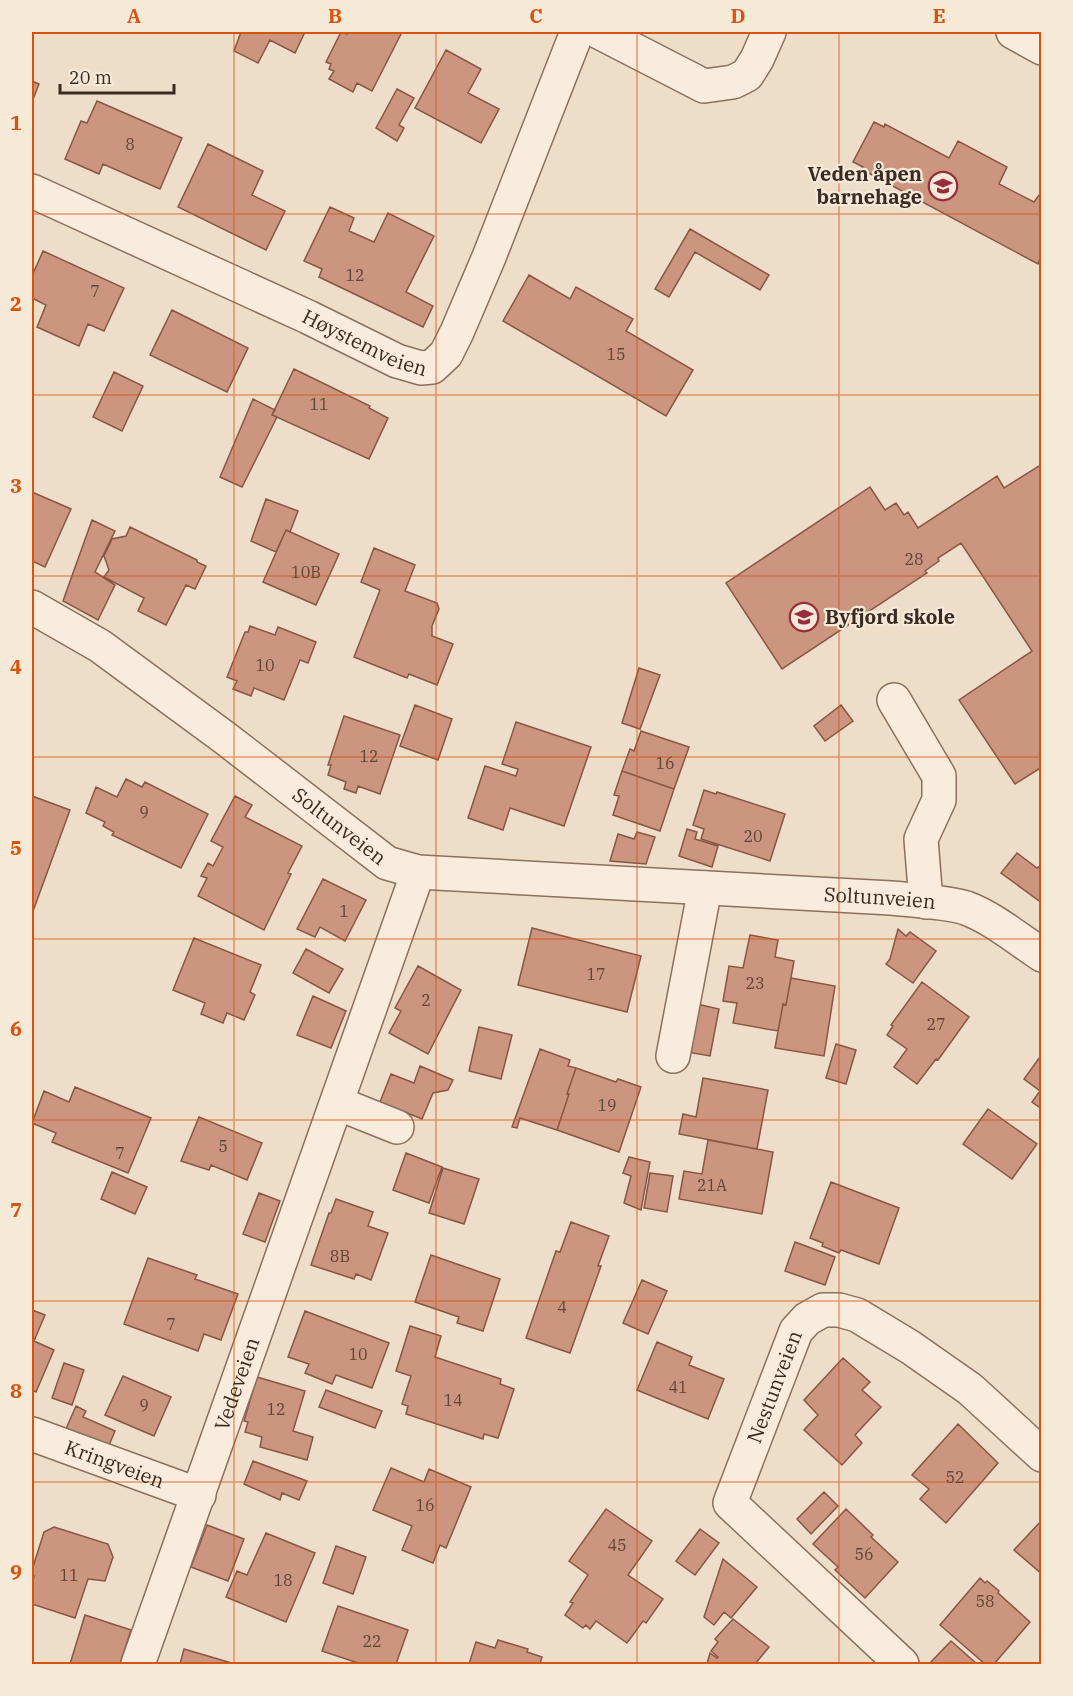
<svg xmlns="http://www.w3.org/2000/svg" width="1073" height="1696" viewBox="0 0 1073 1696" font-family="'IBM Plex Serif',serif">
	<rect width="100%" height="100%" fill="#eedec9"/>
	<path fill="#cb957f" stroke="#895644" stroke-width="1.5" d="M241 32H305L295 53 270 40 258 63 234 51Z
		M341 32 347 34 348 32H402L372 91 357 83 353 92 329 79 334 71 329 69 331 64 326 62Z
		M446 50 481 69 468 93 499 109 481 143 415 108Z
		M32 81 39 84 32 102Z
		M397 89 414 98 399 125 404 128 397 141 376 128Z
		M97 101 182 138 160 189 103 164 99 174 65 159 81 121 87 123Z
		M874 122 884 127 885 124 949 158 958 141 1007 167 999 184 1034 202 1042 191V262L1039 261 1038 264 861 169 863 167 853 162Z
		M208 144 263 171 252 195 285 211 266 250 178 207Z
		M330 207 354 218 349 231 374 242 388 213 434 236 406 292 433 306 423 327 319 277 322 269 304 261Z
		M690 229 769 275 760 290 695 252 669 297 655 289Z
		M43 251 124 288 104 331 88 324 79 346 37 327 46 305 32 298V276Z
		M529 275 570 299 576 287 633 319 626 331 693 370 666 416 503 321Z
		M172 310 248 348 227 392 150 355Z
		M294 369 370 406 369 408 388 418 369 459 272 415Z
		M114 372 143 386 122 431 93 417Z
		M253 399 275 410 272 415 277 417 242 487 220 477Z
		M1042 464V767L1015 784 959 700 1032 651 961 543 938 558 939 561 925 571 927 573 782 669 726 583 870 487 885 510 896 503 904 515 908 512 918 528 997 476 1004 488Z
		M32 492 71 509 45 567 32 561Z
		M266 499 298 511 290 532 286 530 276 552 251 541Z
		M92 520 115 531 95 572 115 585 98 620 63 601Z
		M130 527 197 560V562L206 566 195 589 186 585 166 625 138 611 144 598 104 577 109 570 104 556 112 539 126 536Z
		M286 530 339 554 316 605 263 582Z
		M374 548 415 565 405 591 437 603 439 609 432 626V636L453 644 437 685 409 674 407 678 354 657 380 590 361 582Z
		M250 626 275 635 278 627 316 642 308 663 300 660 284 700 254 688 251 696 233 689 237 681 227 677 245 632H248Z
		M639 668 660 675 640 729 622 723Z
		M415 705 452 719 438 760 400 746Z
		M841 705 853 721 825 741 814 726Z
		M344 716 400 735 380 794 358 786 356 793 344 789 346 782 328 775 331 765H328Z
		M516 722 591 747 564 826 510 808 503 830 468 818 485 766 516 776 518 769 502 764Z
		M641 731 689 747 674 789 622 771 630 749 634 751Z
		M622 771 674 789 660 831 613 815 619 796 614 795Z
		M126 779 142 787 145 782 208 814 181 868 112 835 114 832 103 826 105 822 86 813 96 787 117 797Z
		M704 790 716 794 717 792 785 814 770 861 701 839 704 829 693 825Z
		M32 796 70 810 32 914Z
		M235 796 252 805 245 817 302 846 288 873 291 874 264 930 198 896 207 878 201 876 208 863 213 866 223 847 211 841Z
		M687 829 697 832 695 839 718 846 712 867 679 856Z
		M637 832 655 837 646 864 610 861 618 834 634 839Z
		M1017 853 1037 868 1042 865V903L1001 873Z
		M323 879 366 900 345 941 320 927 315 937 297 929Z
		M532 928 641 956 627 1012 518 985Z
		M898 929 906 936 910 932 936 951 913 983 886 964 890 959Z
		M750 935 778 940 775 957 794 961 786 1005 783 1004 778 1031 733 1023 737 1003 723 1001 729 966 743 968Z
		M194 938 261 965 250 992 255 995 244 1020 227 1013 223 1023 201 1014 205 1003 173 990Z
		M306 949 343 969 329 993 293 973Z
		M418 966 461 990 428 1054 389 1033 401 1011 395 1008Z
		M791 978 835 986 824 1056 775 1048 783 1004 786 1005Z
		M922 982 969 1017 938 1060 936 1059 917 1084 894 1067 907 1049 887 1035 893 1026 891 1025Z
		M313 996 346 1011 331 1048 297 1035Z
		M697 1004 719 1009 710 1056 687 1052Z
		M479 1027 512 1035 501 1079 469 1071Z
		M836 1044 856 1050 846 1084 826 1078Z
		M540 1049 570 1060 568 1066 576 1068 567 1094H569L557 1130 520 1118 517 1128 512 1127Z
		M1042 1054V1109L1032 1102 1040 1091 1024 1079Z
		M420 1066 453 1080 448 1090 433 1093 422 1119 380 1102 391 1074 414 1083Z
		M576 1068 616 1082 618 1079 641 1087 619 1152 557 1130 569 1094H567Z
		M703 1078 768 1090 757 1149 679 1134 683 1114 696 1117Z
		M75 1087 151 1118 128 1173 52 1142 56 1133 32 1123 44 1091 69 1102Z
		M988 1109 1037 1144 1012 1179 963 1144Z
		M199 1117 262 1143 247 1180 211 1165 209 1170 181 1161Z
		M708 1140 773 1152 762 1214 679 1199 684 1171 702 1174Z
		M406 1153 442 1167 429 1203 393 1190Z
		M629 1157 650 1162 641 1210 624 1203 631 1176 623 1173Z
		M443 1168 479 1179 464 1224 429 1213Z
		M112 1172 147 1187 135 1214 101 1199Z
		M650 1173 673 1176 667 1212 644 1208Z
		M831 1182 899 1208 879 1264 841 1250 839 1253 822 1246 823 1243 810 1238Z
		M259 1193 280 1201 265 1242 243 1234Z
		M336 1199 373 1212 368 1226 388 1233 371 1280 356 1274 354 1279 311 1265 329 1213H331Z
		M571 1222 609 1236 598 1266H601L570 1353 526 1338 556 1251 560 1252Z
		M795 1242 835 1257 825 1285 785 1271Z
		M431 1255 500 1279 483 1331 457 1323 459 1317 415 1302Z
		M148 1258 197 1275 195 1279 238 1294 221 1340 204 1334 198 1351 124 1324Z
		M642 1280 667 1291 648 1334 623 1323Z
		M32 1310 45 1315 34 1341 54 1350 36 1392 32 1390Z
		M305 1311 389 1343 372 1388 336 1375 332 1384 305 1373 309 1364 288 1357Z
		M410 1326 441 1336 435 1357 501 1379 500 1384 514 1389 498 1438 484 1434 483 1439 406 1414 408 1406 402 1404 411 1376 396 1371Z
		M657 1342 692 1357 689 1365 724 1379 708 1419 637 1390Z
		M843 1358 870 1382 862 1390 881 1407 855 1435 862 1443 842 1465 804 1430 818 1415 804 1400Z
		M64 1363 84 1370 72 1405 52 1398Z
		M123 1376 171 1397 154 1436 105 1415Z
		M257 1377 305 1391 293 1431 313 1437 307 1460 260 1447 262 1437 245 1432 248 1422 244 1421Z
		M326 1390 382 1411 375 1428 319 1407Z
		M76 1406 86 1411 83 1417 115 1431 107 1450 65 1431Z
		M958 1424 998 1463 946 1523 920 1499 929 1489 912 1475Z
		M253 1461 307 1481 299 1500 282 1493 280 1500 244 1484Z
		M391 1468 424 1482 429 1469 471 1487 446 1548 440 1545 433 1563 402 1550 412 1526 373 1510Z
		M824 1492 838 1506 811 1534 797 1519Z
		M606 1509 652 1541 628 1575 663 1599 646 1623 643 1621 627 1643 596 1621 590 1629 586 1625 583 1628 565 1615 573 1603 570 1602 588 1575 569 1561Z
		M846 1509 873 1535 871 1537 898 1562 865 1598 835 1570 838 1567 813 1544Z
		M1042 1520V1574L1014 1550Z
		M207 1525 244 1539 228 1581 191 1567Z
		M54 1527 108 1544 113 1557 105 1581 88 1579 75 1618 32 1604V1585L34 1576 32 1575V1570L44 1532Z
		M700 1529 719 1543 695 1575 676 1561Z
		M266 1533 315 1553 286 1622 226 1597 237 1571 247 1575Z
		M336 1546 366 1557 353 1594 323 1583Z
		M723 1559 757 1587 731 1618 724 1612 714 1625 704 1617Z
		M980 1578 985 1583 987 1581 999 1591 998 1593 1030 1622 994 1664H985L940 1625Z
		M338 1606 408 1630 396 1664H361L322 1651Z
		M85 1615 131 1630 120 1664H70Z
		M733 1619 769 1647 755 1664H707L710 1653 717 1658 718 1657 711 1651 718 1642 715 1639Z
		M498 1640 528 1649 527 1652 542 1657 540 1664H469L476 1642 495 1648Z
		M951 1641 977 1664H929Z
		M184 1649 235 1664H180Z"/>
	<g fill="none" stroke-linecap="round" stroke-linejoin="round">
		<g stroke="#8a705d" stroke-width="36">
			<g id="minor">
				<path d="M599 32 704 86 733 82 747 75 757 59 769 32"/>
				<path d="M1013 32 1042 48"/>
				<path id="s1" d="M32 191 308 317 397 361 421 368 432 367 446 354 457 332 489 257 577 32"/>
				<path id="s2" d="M32 607 100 646 225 738 387 863 418 872 891 898C911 900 948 902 966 908 993 918 1018 939 1042 955"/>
				<path d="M894 700 939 776V800L921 839 926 902"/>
				<path d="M673 1056 705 888"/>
				<path d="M337 1103 397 1127"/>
				<path id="s3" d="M32 1434 199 1495"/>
				<path id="s4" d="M138 1664 418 872"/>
				<path id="s5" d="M902 1664 730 1503 796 1331 807 1319 823 1310H839L857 1315 910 1347 970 1389 1042 1455"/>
			</g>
		</g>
		<use href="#minor" stroke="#f9ecdc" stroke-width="33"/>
	</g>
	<path fill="none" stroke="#d7540e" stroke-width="1.5" stroke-opacity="0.55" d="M234 32V1664M436 32V1664M637 32V1664M839 32V1664M32 214H1042M32 395H1042M32 576H1042M32 757H1042M32 939H1042M32 1120H1042M32 1301H1042M32 1482H1042"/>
	<defs>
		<g id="school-ring" transform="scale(1.5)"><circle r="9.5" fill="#f5e9d8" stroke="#982e3d" stroke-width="1.5"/><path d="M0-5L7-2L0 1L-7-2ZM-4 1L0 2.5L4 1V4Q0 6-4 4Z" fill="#982e3d"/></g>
	</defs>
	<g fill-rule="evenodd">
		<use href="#school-ring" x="943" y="186"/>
		<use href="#school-ring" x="804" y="617"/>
	</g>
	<g text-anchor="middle" stroke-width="4.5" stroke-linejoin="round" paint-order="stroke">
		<g font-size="16" fill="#5f4538">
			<text x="130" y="150">8</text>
			<text x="355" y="281">12</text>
			<text x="95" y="297">7</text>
			<text x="616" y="360">15</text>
			<text x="319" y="410">11</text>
			<text x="914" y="565">28</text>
			<text x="306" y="578">10B</text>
			<text x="265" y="671">10</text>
			<text x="369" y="762">12</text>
			<text x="665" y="769">16</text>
			<text x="144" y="818">9</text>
			<text x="753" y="842">20</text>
			<text x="344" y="917">1</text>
			<text x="596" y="980">17</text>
			<text x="755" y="989">23</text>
			<text x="426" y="1006">2</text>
			<text x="936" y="1030">27</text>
			<text x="607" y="1111">19</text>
			<text x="223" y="1152">5</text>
			<text x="120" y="1159">7</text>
			<text x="712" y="1191">21A</text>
			<text x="340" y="1262">8B</text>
			<text x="562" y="1313">4</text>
			<text x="171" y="1330">7</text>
			<text x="358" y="1360">10</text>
			<text x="678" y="1393">41</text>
			<text x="453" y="1406">14</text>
			<text x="144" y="1411">9</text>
			<text x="276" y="1415">12</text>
			<text x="955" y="1483">52</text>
			<text x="425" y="1511">16</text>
			<text x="617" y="1551">45</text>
			<text x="864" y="1560">56</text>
			<text x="69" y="1581">11</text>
			<text x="283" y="1586">18</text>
			<text x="985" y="1607">58</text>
			<text x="372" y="1647">22</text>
		</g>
		<g font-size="20" font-weight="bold" fill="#3b2a21" stroke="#f5e9d8" text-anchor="end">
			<text x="922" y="181">Veden åpen<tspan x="922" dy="23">barnehage</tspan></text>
			<text x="825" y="624" text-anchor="start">Byfjord skole</text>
		</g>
		<g font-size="20" fill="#3b2a21" stroke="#f5e9d8">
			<text dy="7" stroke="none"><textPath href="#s1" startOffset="366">Høystemveien</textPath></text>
			<text dy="7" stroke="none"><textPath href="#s2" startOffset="378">Soltunveien</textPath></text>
			<text dy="7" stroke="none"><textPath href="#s2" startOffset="933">Soltunveien</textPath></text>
			<text dy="7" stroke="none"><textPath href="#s4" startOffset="297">Vedeveien</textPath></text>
			<text dy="7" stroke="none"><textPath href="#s5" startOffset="360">Nestunveien</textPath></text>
			<text dy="7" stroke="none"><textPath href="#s3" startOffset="88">Kringveien</textPath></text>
		</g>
	</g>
	<rect width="1073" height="1696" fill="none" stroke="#f5e9d8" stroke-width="66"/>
	<path d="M60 84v9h114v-9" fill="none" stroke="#3b2a21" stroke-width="3"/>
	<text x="69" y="84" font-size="18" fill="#3b2a21" stroke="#f5e9d8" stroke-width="4.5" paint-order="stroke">20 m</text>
	<rect x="33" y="33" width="1007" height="1630" fill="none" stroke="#d7540e" stroke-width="2"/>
	<g font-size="20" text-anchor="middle" font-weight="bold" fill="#d7540e">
		<text x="134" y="23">A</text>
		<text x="335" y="23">B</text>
		<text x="536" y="23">C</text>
		<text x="738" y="23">D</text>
		<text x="939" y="23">E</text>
		<text x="16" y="130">1</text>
		<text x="16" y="311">2</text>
		<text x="16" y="493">3</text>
		<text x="16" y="674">4</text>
		<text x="16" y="855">5</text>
		<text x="16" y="1036">6</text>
		<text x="16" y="1217">7</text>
		<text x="16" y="1398">8</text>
		<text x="16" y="1579">9</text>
	</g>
</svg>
